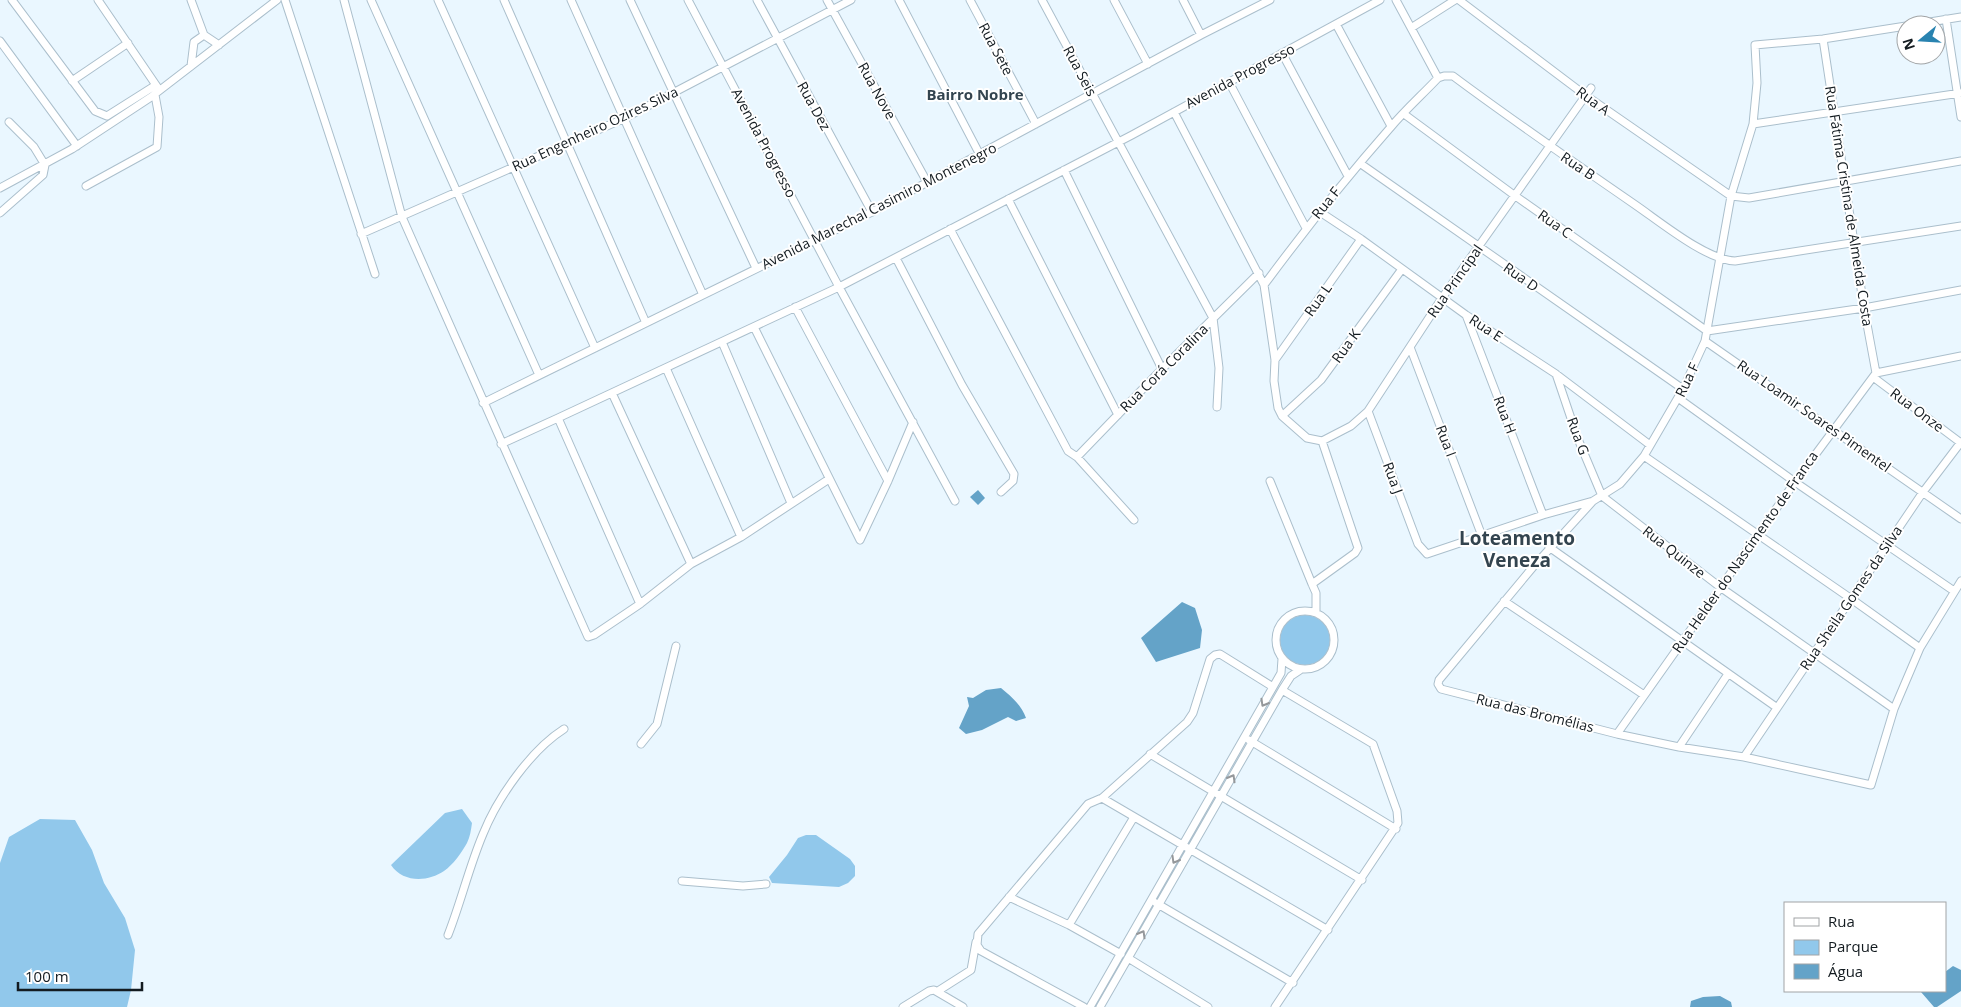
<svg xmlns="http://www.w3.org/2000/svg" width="1961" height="1007" viewBox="0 0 1961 1007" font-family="'Open Sans',sans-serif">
	<rect width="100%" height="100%" fill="#eaf7ff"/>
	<path fill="#91c8eb" d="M1280 640a25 25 0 1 1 50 0a25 25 0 1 1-50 0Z
		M462 809 472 823C471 830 470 837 467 843 462 852 453 865 444 871 428 882 403 883 391 865L445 813Z
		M40 819 75 820 92 850 104 883 125 918 135 950 131 990 127 1007H0V863L9 837Z
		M806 835H816L850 859 855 866V876L848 883 839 887 772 883 769 877 787 855 798 838Z"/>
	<path fill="#64a3c8" d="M978 490 985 498 978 505 970 497Z
		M1182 602 1195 608 1202 630 1200 648 1156 662 1141 638Z
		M1001 688C1011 696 1022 706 1026 718L1016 721 1008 717 982 730 966 734 959 728 969 706 967 697 973 698 986 690Z
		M1953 966 1961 970V991L1937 1007H1934L1921 992 1945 991V972Z
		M1720 996 1731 1002 1732 1007H1690L1691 1001 1703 997Z"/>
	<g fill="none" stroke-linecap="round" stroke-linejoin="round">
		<g stroke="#abbfcc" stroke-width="9">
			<path id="minor" d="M12 0 95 111 107 116 156 85
				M98 0 158 88
				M191 0 204 35 219 45
				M285 0 375 274
				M344 0 402 217 588 637 594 635 640 604 691 564 741 537 829 479
				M371 0 539 375
				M438 0 595 348
				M504 0 646 323
				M571 0 703 295
				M630 0 756 268
				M757 0 872 212
				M827 0 927 182
				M899 0 980 155
				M970 0 1036 124
				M1042 0 1213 318 1219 368 1217 407
				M1114 0 1148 64
				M1183 0 1201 35
				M1459 0 1585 95 1731 196 1749 198 1961 161
				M1946 19 1961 117
				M1336 24 1391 126
				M1911 25 1961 17
				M1411 28 1455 0
				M1823 39 1864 308 1876 373
				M0 41 77 146
				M1282 53 1348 176
				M191 66 194 42 204 35
				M1438 78 1444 76H1453C1512 120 1573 162 1634 204 1659 221 1706 260 1735 261L1961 226
				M72 81 128 43
				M1229 82 1306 228
				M1174 112 1264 285 1275 360 1274 381 1278 408 1282 416 1307 438 1322 441 1351 426 1368 411 1442 298 1591 88
				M1404 114 1514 195 1707 331
				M1753 124 1961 93
				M1361 164 1683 389
				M1064 170 1162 369
				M86 186 157 147 159 117 155 95
				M0 188 72 149 151 97 277 0
				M1008 199 1118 415
				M1320 212 1361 239 1466 315 1556 374 1650 445
				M0 213 43 175 45 165 34 147 9 122
				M950 229 1068 451 1077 457 1162 369 1259 273
				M361 234 623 119 851 0
				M896 258 962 385 1014 474 1013 481 1001 492
				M1264 285C1304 231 1346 178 1390 128 1405 110 1422 95 1438 78L1396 0
				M795 307 888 481
				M1466 315 1543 515
				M754 327 860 540
				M1707 331 1864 308 1961 290
				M1705 341 1961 519
				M722 342 791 503
				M1410 347 1482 536
				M1275 360 1361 239
				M666 368 741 537
				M1876 373 1961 356
				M1556 374 1578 439 1602 496 1720 587 1894 709
				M1873 377 1961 443
				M612 393 691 564
				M1678 398 1795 482 1954 591
				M483 403 872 212 1201 35 1270 0
				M1368 411 1418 544 1427 554 1543 515 1593 501 1620 484 1644 456 1683 389 1705 341 1731 196 1753 124 1757 83 1755 45 1823 39 1906 26
				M1282 416 1321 380 1402 269
				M558 418 839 287 688 0
				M501 444 558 418 640 604
				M1644 456 1850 598 1920 648
				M1077 457 1134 520
				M1270 481 1312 584
				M955 501 839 287 1132 135 1380 0
				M1593 501 1533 567 1439 680 1438 684 1441 689 1617 734 1679 747 1744 757 1871 785 1894 709 1920 648 1961 581
				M860 540 888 481 913 422
				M1549 547 1776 707
				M1504 601 1644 695
				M1276 640a29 29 0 1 1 58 0a29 29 0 1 1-58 0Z
				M1316 613V593L1312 584 1355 553 1358 548 1322 441
				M1617 734 1795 482 1876 373
				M1249 740 1396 829
				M641 744 657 724 676 646
				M1679 747 1728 674
				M1150 754 1362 880
				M1744 757 1923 492 1961 442
				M1102 798 1328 930
				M682 881 743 886 766 884
				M1009 897 1069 925 1121 954
				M1156 903 1293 983
				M1069 925 1134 817
				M448 935C461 902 469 867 483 834 498 797 531 750 564 729
				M1128 958 1208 1007
				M938 991 971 970 976 942
				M903 1007 929 991 934 990 963 1007
				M1084 1007 981 951 977 945 978 934 1088 804 1102 798 1187 722 1193 713 1210 659 1215 655 1220 654 1273 687
				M1090 1007 1273 687 1281 673 1282 659
				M1100 1007 1282 690 1291 676 1300 670
				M1275 1007 1398 823 1397 811 1373 744 1282 690"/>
		</g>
		<use href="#minor" stroke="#fff" stroke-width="7"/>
	</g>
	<defs><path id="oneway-chevron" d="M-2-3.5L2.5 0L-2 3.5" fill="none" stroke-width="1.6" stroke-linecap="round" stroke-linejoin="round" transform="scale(1.25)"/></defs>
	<g stroke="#95989b">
		<use href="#oneway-chevron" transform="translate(1264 703) rotate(120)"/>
		<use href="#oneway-chevron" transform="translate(1232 778) rotate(-60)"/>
		<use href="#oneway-chevron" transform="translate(1175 860) rotate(120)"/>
		<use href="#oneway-chevron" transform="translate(1142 934) rotate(-60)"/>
	</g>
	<g text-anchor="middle" stroke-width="4" stroke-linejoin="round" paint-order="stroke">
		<g font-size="14" fill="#131b20" stroke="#fff">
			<text transform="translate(996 49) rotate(62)" y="5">Rua Sete</text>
			<text transform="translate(1080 71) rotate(62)" y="5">Rua Seis</text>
			<text transform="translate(1240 76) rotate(-28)" y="5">Avenida Progresso</text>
			<text transform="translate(877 91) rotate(61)" y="5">Rua Nove</text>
			<text transform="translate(1593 101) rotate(36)" y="5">Rua A</text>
			<text transform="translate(814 106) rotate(61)" y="5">Rua Dez</text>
			<text transform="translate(595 129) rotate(-25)" y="5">Rua Engenheiro Ozires Silva</text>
			<text transform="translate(764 143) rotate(62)" y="5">Avenida Progresso</text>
			<text transform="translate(1578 166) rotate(34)" y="5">Rua B</text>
			<text transform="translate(1326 203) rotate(-51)" y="5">Rua F</text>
			<text transform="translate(879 206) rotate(-27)" y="5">Avenida Marechal Casimiro Montenegro</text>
			<text transform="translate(1849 206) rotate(81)" y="5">Rua Fátima Cristina de Almeida Costa</text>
			<text transform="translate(1555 224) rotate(35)" y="5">Rua C</text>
			<text transform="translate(1521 277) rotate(35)" y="5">Rua D</text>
			<text transform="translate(1455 281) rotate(-55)" y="5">Rua Principal</text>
			<text transform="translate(1318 300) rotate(-55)" y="5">Rua L</text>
			<text transform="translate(1486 328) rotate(33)" y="5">Rua E</text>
			<text transform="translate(1346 346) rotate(-54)" y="5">Rua K</text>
			<text transform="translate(1164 368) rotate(-45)" y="5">Rua Corá Coralina</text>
			<text transform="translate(1687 380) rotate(-64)" y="5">Rua F</text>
			<text transform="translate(1917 410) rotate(37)" y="5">Rua Onze</text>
			<text transform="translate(1505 415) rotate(69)" y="5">Rua H</text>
			<text transform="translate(1814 416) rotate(35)" y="5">Rua Loamir Soares Pimentel</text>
			<text transform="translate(1578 436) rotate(70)" y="5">Rua G</text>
			<text transform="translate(1446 441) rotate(69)" y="5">Rua I</text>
			<text transform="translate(1393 478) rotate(70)" y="5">Rua J</text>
			<text transform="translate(1674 552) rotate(38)" y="5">Rua Quinze</text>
			<text transform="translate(1745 552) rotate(-55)" y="5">Rua Helder do Nascimento de Franca</text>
			<text transform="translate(1851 598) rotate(-56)" y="5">Rua Sheila Gomes da Silva</text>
			<text transform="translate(1535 713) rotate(14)" y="5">Rua das Bromélias</text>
		</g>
		<g font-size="15" font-weight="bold" fill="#33444f" stroke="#fff">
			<text x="975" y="100">Bairro Nobre</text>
		</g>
		<g font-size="19" font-weight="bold" fill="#33444f" stroke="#fff">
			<text x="1517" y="545">Loteamento<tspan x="1517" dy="22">Veneza</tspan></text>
		</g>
	</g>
	<rect x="1784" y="902" width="162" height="90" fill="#ffffff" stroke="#a1a4a6"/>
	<rect x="1794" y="918" width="25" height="8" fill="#ffffff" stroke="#a1a4a6"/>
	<text x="1828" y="927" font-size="15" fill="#131b20">Rua</text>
	<rect x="1794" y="940" width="25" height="15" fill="#91c8eb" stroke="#a1a4a6"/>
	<text x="1828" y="952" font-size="15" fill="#131b20">Parque</text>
	<rect x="1794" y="964" width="25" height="15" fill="#64a3c8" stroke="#a1a4a6"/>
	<text x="1828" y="977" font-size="15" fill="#131b20">Água</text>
	<g transform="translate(1921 40) rotate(252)"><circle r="24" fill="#ffffff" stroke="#a1a4a6"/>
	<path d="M0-4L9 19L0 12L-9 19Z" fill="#2983b0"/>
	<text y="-8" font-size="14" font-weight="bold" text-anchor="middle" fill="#131b20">N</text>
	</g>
	<path d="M18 982v8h124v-8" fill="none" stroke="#131b20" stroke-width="2.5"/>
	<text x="25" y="982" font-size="15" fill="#131b20" stroke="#ffffff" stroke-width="4" paint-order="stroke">100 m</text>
</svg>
